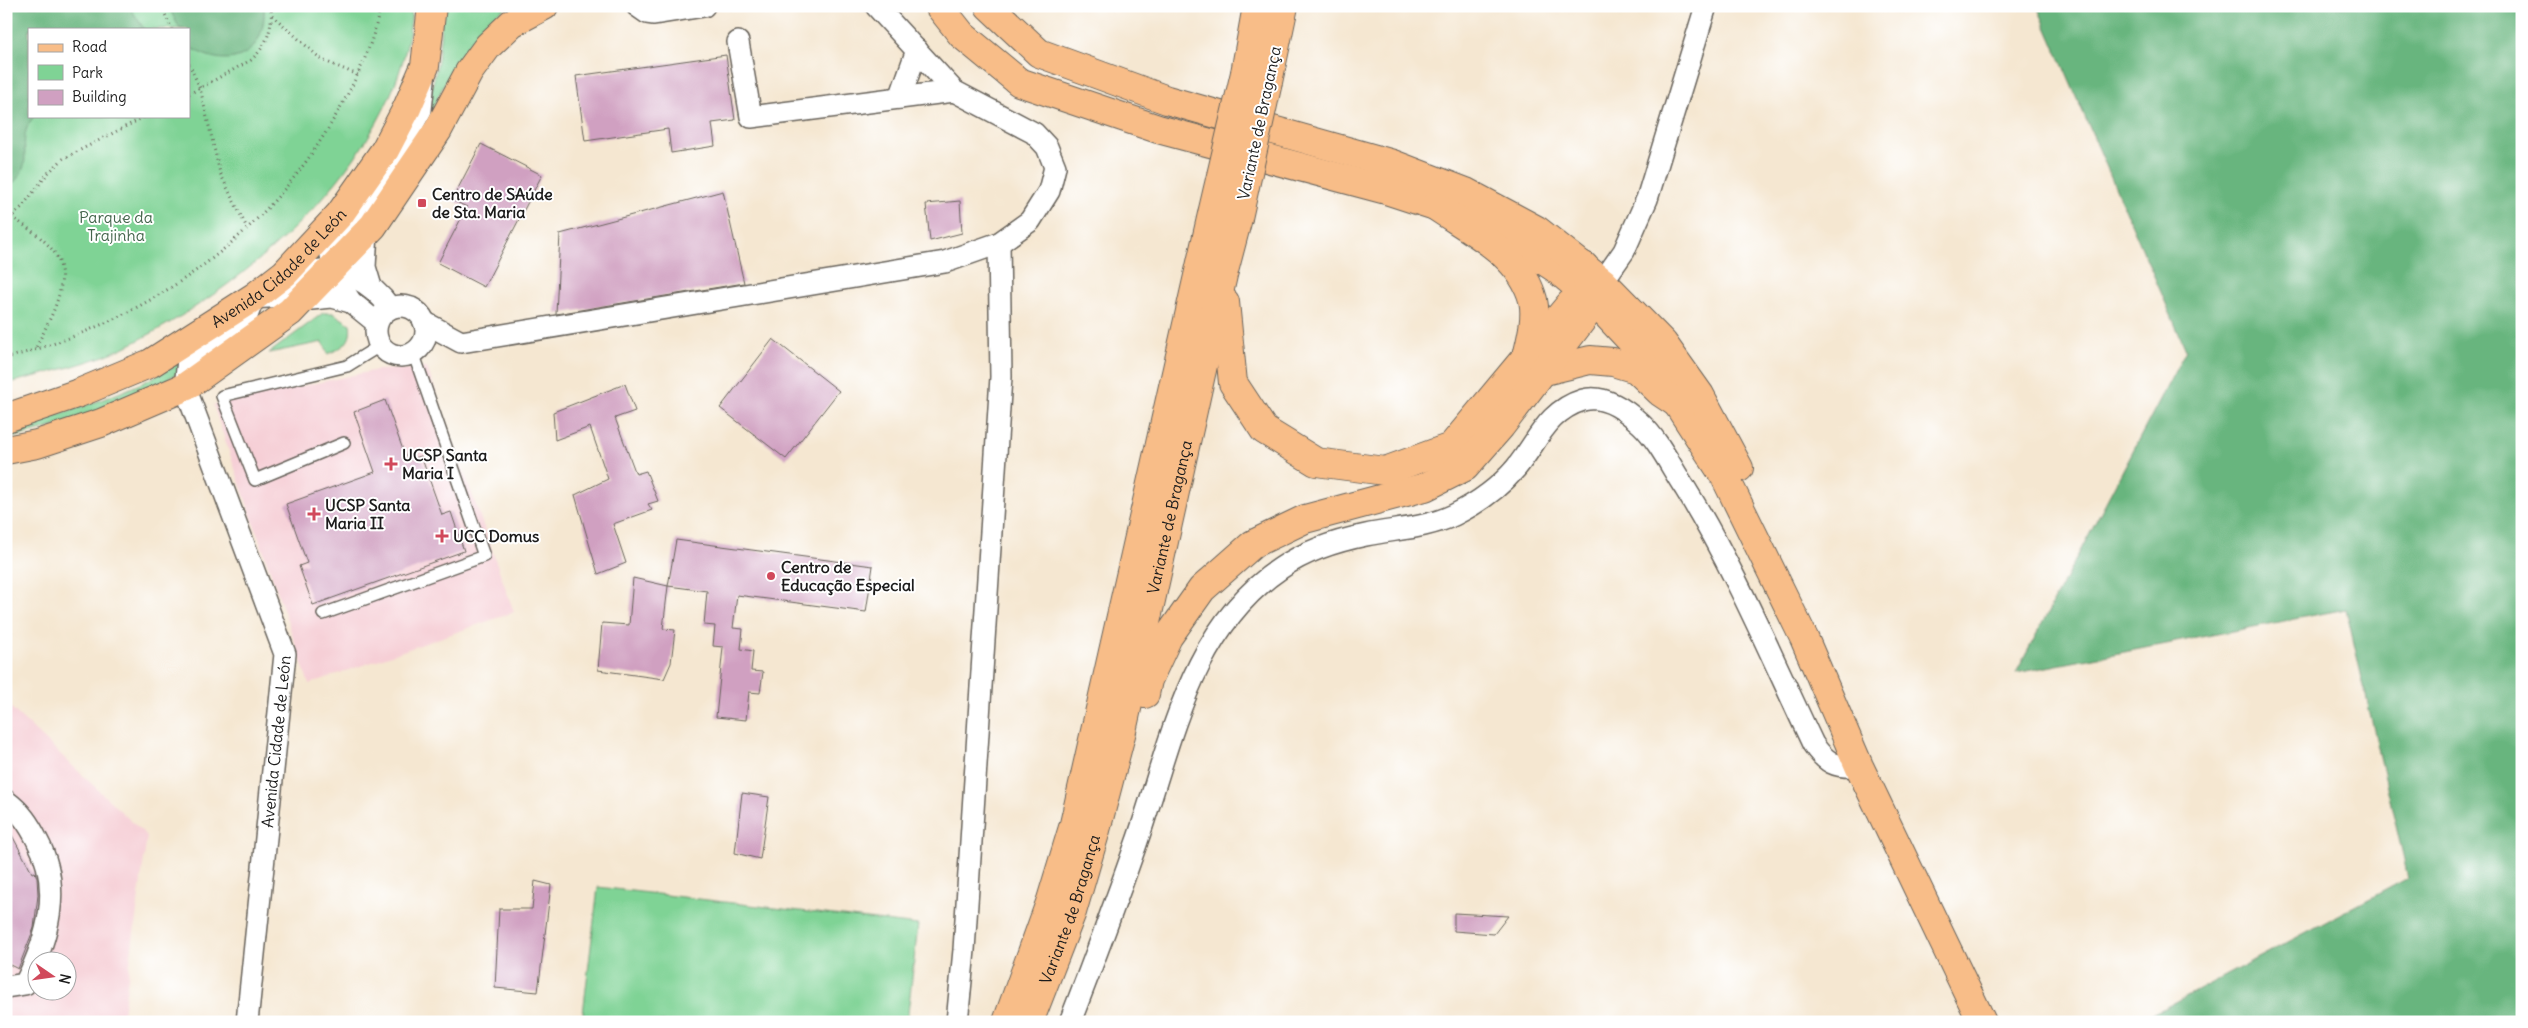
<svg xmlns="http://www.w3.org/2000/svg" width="2528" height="1028" viewBox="0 0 2528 1028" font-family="Delius,sans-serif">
	<rect width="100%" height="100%" fill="#fff"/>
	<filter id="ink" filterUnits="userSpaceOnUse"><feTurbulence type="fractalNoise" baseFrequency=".02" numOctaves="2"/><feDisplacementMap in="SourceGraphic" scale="10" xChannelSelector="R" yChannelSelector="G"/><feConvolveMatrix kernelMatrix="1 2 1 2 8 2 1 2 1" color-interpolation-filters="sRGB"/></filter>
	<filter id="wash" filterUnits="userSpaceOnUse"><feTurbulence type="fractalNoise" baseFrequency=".0096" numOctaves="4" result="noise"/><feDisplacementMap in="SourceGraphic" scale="20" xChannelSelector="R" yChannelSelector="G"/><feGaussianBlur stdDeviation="1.12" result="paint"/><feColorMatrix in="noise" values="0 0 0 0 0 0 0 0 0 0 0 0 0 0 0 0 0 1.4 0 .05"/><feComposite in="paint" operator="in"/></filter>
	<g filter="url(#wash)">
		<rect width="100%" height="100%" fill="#f5e7d1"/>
		<path fill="#f6cfd6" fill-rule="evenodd" d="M427 368 514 612 309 684 213 405 377 370Z
			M6 703 147 836 122 1022H6ZM38 960H68V990H38Z"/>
		<path fill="#7fd395" stroke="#4e7858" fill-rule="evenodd" d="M6 6H412C406 150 255 281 135 342 96 363 49 372 6 384ZM29 29H189V116H29Z
			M443 6H508C464 35 445 83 423 129L438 61Z
			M323 313H333L350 324C353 342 343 347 328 354L323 342 269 353Z
			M216 341 222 349C184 370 146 392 105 409 74 422 40 431 6 439V429C53 417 98 403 142 383 167 371 192 355 216 341Z
			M598 887 918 925 907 1022H582Z"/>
		<path fill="#67b57e" stroke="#42684d" d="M6 6H129L144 29H29V116H34C11 144 42 163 6 189Z
			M168 6H264C267 55 230 73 190 47L189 29H180Z
			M2037 6H2522V1022H2138L2408 878 2346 609 2016 673 2186 350Z"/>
		<g id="blocks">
			<path fill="#d0a0c1" d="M726 55 735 120 712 123 715 146 671 153 668 129 585 141 576 76Z
				M481 144 542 175 484 287 438 263 467 207 452 200Z
				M723 191 744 283 556 314 560 234Z
				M960 201 962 233 930 241 926 204Z
				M773 339 839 391 786 459 720 408Z
				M625 384 635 411 615 418 636 474 646 471 658 501 648 504 652 510 613 524 626 563 598 574 575 495 608 479 590 427 555 440 553 412Z
				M385 400 407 461 421 456 442 515 451 512 464 551 313 605 299 566 307 563 286 504 375 472 354 412Z
				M676 540 873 566 866 612 737 595 733 628 743 629 741 649 753 651 751 671 763 672 760 693 749 692 746 720 716 717 723 647 713 646 715 626 704 625 707 591 668 586Z
				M633 578 668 586 663 629 675 630 671 663 664 679 598 670 602 623 629 625Z
				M742 793 769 797 760 859 735 853Z
				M6 824 32 873 35 872 37 878 38 895 34 928 18 969 6 963Z
				M535 881 551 885 538 992 495 988 499 909H532Z
				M1454 913 1508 916 1494 934 1454 931Z"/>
		</g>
	</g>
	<g filter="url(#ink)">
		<use href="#blocks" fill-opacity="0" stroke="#68635b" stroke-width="1"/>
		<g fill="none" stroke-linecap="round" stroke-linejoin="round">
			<g stroke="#68635b" stroke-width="14">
				<path id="service" d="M344 443 255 480 222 396 347 366 381 345
					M323 614 484 556 413 352"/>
			</g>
			<g stroke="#68635b" stroke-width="24">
				<g id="minor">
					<path d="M637 6 647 13 654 14 704 6"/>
					<path d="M738 42 751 117 954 91"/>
					<path d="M900 98 917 50"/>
					<path d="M367 232 365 267 371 287"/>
					<path d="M1594 294 1624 251 1647 199 1706 6"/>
					<path d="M301 300 332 297 351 302"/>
					<circle cx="401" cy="331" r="25"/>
					<path d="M424 322 461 342 945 262 999 243 1030 221 1049 191 1055 167 1047 147 1034 133 954 91 876 6"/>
					<path d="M377 323 351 302 336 279 331 255 338 236 382 180 421 110 424 80"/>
					<path d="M6 801C21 812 29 824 37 840 63 888 48 938 25 984L6 987"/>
					<path id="s1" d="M247 1022 285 654 185 387 188 360 245 321 254 297C261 297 270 298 277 296 289 293 296 277 308 273 338 262 373 283 390 308"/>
					<path d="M957 1022 964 950 1001 377 999 243"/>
					<path d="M1070 1022C1093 963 1115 904 1136 844 1171 745 1188 631 1281 568 1307 550 1336 541 1366 535 1395 529 1427 528 1454 515 1478 503 1499 488 1516 468 1538 441 1547 411 1583 400 1604 394 1626 410 1641 424 1659 441 1671 467 1685 488 1735 569 1772 658 1813 744 1826 763 1835 768 1859 766"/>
				</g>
			</g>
			<g stroke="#68635b" stroke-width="30">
				<g id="primary">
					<path d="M939 6 962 35 1019 82 1158 129 1386 190 1435 206 1484 226 1529 251 1555 268 1591 298 1649 360 1725 477 1804 638 1859 766 1982 1022"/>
					<path d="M989 6 1039 53 1167 100 1393 164 1466 192 1537 230 1603 282 1663 343 1700 395 1739 468"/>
					<path id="s2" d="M6 418 79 393 151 363 254 297 285 273 340 214 385 150 407 108 425 66 432 6"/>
					<path d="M6 450 37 444 101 423 185 387 290 312 373 226 438 130 469 72 488 46 512 23 544 6"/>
				</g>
			</g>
			<g stroke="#68635b" stroke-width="30">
				<g id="trunk">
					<path d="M1245 73 1257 6"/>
					<path d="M1268 82 1284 6"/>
					<path d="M1435 206C1471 231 1521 254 1533 300 1537 318 1531 339 1527 357"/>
					<path d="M1225 302 1233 383 1264 430 1316 462 1385 471 1451 447 1571 303 1591 298 1607 299 1622 312 1633 313"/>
					<path d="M1545 371 1590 360 1613 362 1636 369 1660 392 1681 406"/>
					<path d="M1145 694 1148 680 1168 637 1202 589 1253 544 1305 519 1425 487 1465 467 1501 426 1585 316 1591 298 1584 266"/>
					<path d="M1007 1022 1051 900 1074 824 1212 214"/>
					<path id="s3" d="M1029 1022 1072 912 1096 830 1122 731 1223 275 1238 218"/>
				</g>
			</g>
			<path stroke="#68635b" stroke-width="3" stroke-dasharray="1 4" stroke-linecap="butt" d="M161 6 172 29
				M272 15 322 60 358 75
				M189 64 200 88 220 173 247 228
				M189 94 251 60C267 46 273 28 271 6
				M12 217C26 227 44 238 54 252 75 281 47 323 35 350
				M6 222 22 207 48 173 63 159 146 116
				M6 358C148 321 269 238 340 108 358 76 374 43 380 6"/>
			<use href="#service" stroke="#fff" stroke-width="11"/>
			<use href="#minor" stroke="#fff" stroke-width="21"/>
			<use href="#primary" stroke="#f8bd88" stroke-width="28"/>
			<use href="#trunk" stroke="#f8bd88" stroke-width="28"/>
			<g stroke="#68635b" stroke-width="30" stroke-linecap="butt">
				<path id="trunk-bridge" d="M1212 214 1245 73
					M1238 218 1268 82"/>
			</g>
			<use href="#trunk-bridge" stroke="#f8bd88" stroke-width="28"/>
		</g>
	</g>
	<g fill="#d1495b" stroke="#fff" stroke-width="2">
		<rect x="417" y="198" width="10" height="10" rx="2.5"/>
		<path d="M388.5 456.5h5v5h5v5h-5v5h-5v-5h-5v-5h5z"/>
		<path d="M311.5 506.5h5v5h5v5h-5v5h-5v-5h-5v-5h5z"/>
		<path d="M439.5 528.5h5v5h5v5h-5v5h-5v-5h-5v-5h5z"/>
		<circle cx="771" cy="576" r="5"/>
	</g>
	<g text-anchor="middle" stroke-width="4" stroke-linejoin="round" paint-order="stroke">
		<g font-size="16" fill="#1c1c1c" stroke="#fff">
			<text transform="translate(1259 123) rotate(-78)" y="6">Variante de Bragança</text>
			<text dy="6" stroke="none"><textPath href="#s2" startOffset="315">Avenida Cidade de León</textPath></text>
			<text dy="6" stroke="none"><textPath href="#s3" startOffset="525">Variante de Bragança</textPath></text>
			<text dy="6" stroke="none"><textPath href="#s1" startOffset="282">Avenida Cidade de León</textPath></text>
			<text dy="6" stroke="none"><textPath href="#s3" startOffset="120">Variante de Bragança</textPath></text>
		</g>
		<g font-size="16" font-weight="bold" fill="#1c1c1c" stroke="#fff" text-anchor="start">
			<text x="432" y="200">Centro de SAúde<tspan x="432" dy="18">de Sta. Maria</tspan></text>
			<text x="402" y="461">UCSP Santa<tspan x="402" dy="18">Maria I</tspan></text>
			<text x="325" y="511">UCSP Santa<tspan x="325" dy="18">Maria II</tspan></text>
			<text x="453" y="542">UCC Domus</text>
			<text x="781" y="573">Centro de<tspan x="781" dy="18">Educação Especial</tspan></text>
		</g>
		<g font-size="16" fill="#44654c" stroke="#fff">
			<text x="116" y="223">Parque da<tspan x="116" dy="18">Trajinha</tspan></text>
		</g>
	</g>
	<rect width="2528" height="1028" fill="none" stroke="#fff" stroke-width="25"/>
	<rect x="28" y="28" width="162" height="90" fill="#ffffff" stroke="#a4a4a4"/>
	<rect x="38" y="44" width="25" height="8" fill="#f8bd88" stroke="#a4a4a4"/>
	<text x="72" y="52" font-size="15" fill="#1c1c1c">Road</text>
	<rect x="38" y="65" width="25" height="15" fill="#7fd395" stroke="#a4a4a4"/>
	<text x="72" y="78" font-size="15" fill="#1c1c1c">Park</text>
	<rect x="38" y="90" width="25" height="15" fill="#d0a0c1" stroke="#a4a4a4"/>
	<text x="72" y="102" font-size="15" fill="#1c1c1c">Building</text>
	<g transform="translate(52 976) rotate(103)"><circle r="24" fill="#ffffff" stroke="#a4a4a4"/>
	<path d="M0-4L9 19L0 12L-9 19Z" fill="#d1495b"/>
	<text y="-8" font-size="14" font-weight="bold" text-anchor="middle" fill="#1c1c1c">N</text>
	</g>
</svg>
